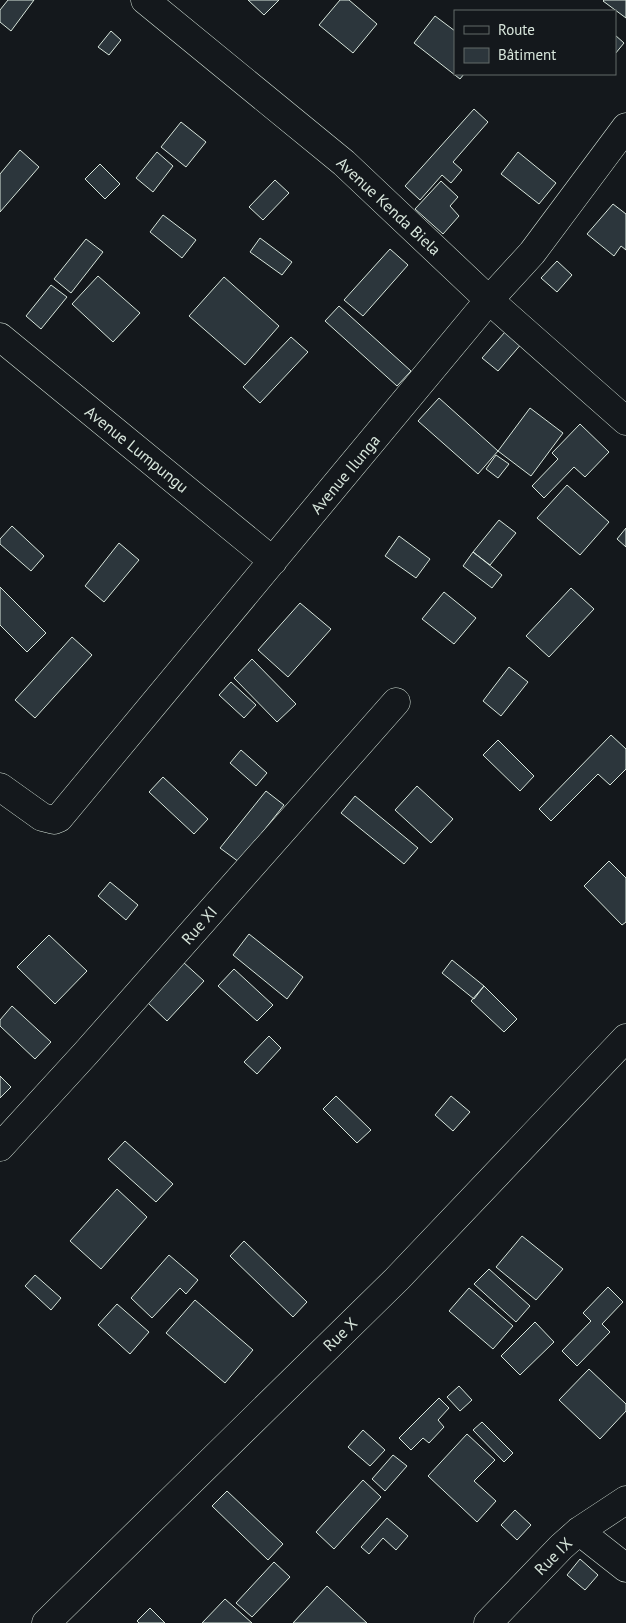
<svg xmlns="http://www.w3.org/2000/svg" width="626" height="1623" viewBox="0 0 626 1623" font-family="'PT Sans',sans-serif">
	<rect width="100%" height="100%" fill="#14181c"/>
	<path fill="#2c363c" stroke="#d8e6dc" d="M8 0H34L11 31 0 22V10Z
		M248 0H279L264 15Z
		M340 0H349L377 24 353 53 319 25Z
		M626 0V18L603 1 604 0Z
		M435 16 455 31V74H464L460 79 414 43Z
		M111 31 121 40 109 55 98 47Z
		M615 35 624 43 615 54Z
		M474 109 488 122 453 162 462 170 451 183 442 175 420 200 405 186Z
		M181 122 206 142 186 167 161 147Z
		M20 150 39 167 0 212V174Z
		M157 152 173 166 153 192 136 178Z
		M518 152 556 183 539 204 501 174Z
		M100 164 120 184 105 199 85 179Z
		M275 180 289 193 263 220 249 207Z
		M441 181 458 197 450 206 459 216 443 234 415 209Z
		M613 204 626 214V250L621 246 614 256 587 234Z
		M163 215 196 240 182 258 150 232Z
		M260 238 292 262 282 275 250 252Z
		M86 239 103 252 71 293 54 279Z
		M390 249 408 265 363 316 344 300Z
		M557 261 572 275 557 292 541 278Z
		M98 276 140 313 113 342 72 304Z
		M224 277 279 326 245 365 189 316Z
		M51 285 67 297 41 329 26 316Z
		M339 306 411 371 397 386 325 321Z
		M505 332 523 342 498 371 482 358Z
		M291 337 308 352 260 403 243 387Z
		M439 398 498 451 478 474 418 421Z
		M530 408 563 433 531 476 498 451Z
		M580 424 609 452 585 477 574 467 544 498 532 486 558 459 552 453Z
		M496 455 509 464 498 478 486 469Z
		M567 485 609 522 580 555 537 518Z
		M499 520 516 533 490 565 473 552Z
		M12 526 44 556 31 571 0 544V539Z
		M626 528V547L617 539Z
		M399 536 430 559 416 578 385 556Z
		M119 543 139 560 104 602 85 586Z
		M473 552 502 575 492 588 463 566Z
		M0 587 46 633 27 652 0 625Z
		M571 588 594 609 549 657 526 636Z
		M444 592 476 618 454 644 422 619Z
		M300 603 331 629 288 677 258 650Z
		M72 637 92 655 35 718 15 700Z
		M252 659 296 704 277 722 234 678Z
		M509 667 528 682 501 716 483 701Z
		M231 682 256 705 244 718 219 695Z
		M611 735 626 749V769L610 785 598 774 551 821 539 809Z
		M498 740 534 776 520 791 483 755Z
		M241 750 267 773 256 786 230 763Z
		M163 777 208 819 194 834 149 792Z
		M417 786 453 819 431 843 395 810Z
		M266 791 284 805 239 862 220 848Z
		M355 796 418 848 404 864 341 813Z
		M609 861 626 878V922L622 925 584 886Z
		M110 882 138 905 126 920 98 896Z
		M249 934 303 977 287 999 233 955Z
		M49 935 87 971 55 1004 17 967Z
		M452 960 484 986 474 999 442 973Z
		M183 962 204 981 167 1021 147 1002Z
		M234 969 273 1005 257 1021 218 986Z
		M484 986 517 1019 504 1032 471 1001Z
		M12 1006 51 1042 35 1059 0 1026V1020Z
		M269 1036 281 1048 257 1074 244 1062Z
		M0 1076 11 1087 0 1098Z
		M336 1096 371 1130 357 1143 323 1109Z
		M451 1096 470 1112 453 1131 435 1115Z
		M125 1141 173 1184 156 1202 108 1159Z
		M117 1189 147 1217 101 1269 70 1241Z
		M522 1236 563 1269 536 1300 496 1267Z
		M244 1241 307 1302 293 1317 230 1256Z
		M169 1255 198 1280 186 1294 180 1288 152 1318 131 1298Z
		M489 1269 530 1306 516 1322 474 1284Z
		M35 1275 61 1298 51 1310 25 1286Z
		M608 1287 623 1302 602 1324 610 1332 577 1366 562 1351 591 1321 583 1313Z
		M469 1288 513 1326 493 1349 449 1311Z
		M195 1300 253 1350 225 1383 166 1333Z
		M117 1304 149 1332 130 1354 98 1325Z
		M535 1322 554 1342 520 1375 501 1356Z
		M589 1369 626 1404V1411L600 1439 559 1400Z
		M459 1386 472 1400 460 1411 447 1397Z
		M439 1398 449 1408 438 1420 444 1427 429 1443 423 1438 411 1450 399 1438Z
		M482 1422 513 1453 504 1462 473 1430Z
		M363 1430 385 1450 370 1466 348 1447Z
		M467 1434 495 1460 474 1481 496 1501 477 1522 428 1476Z
		M393 1455 407 1466 385 1491 372 1479Z
		M363 1480 381 1497 334 1549 316 1532Z
		M227 1491 283 1544 268 1560 212 1506Z
		M515 1510 531 1525 517 1540 501 1525Z
		M387 1518 408 1536 396 1550 383 1538 369 1554 361 1547Z
		M580 1559 598 1575 585 1590 567 1575Z
		M274 1562 290 1577 252 1617 236 1603Z
		M327 1586 367 1623H293Z
		M225 1599 252 1623H202Z
		M150 1608 165 1623H139L137 1621Z"/>
	<g fill="none" stroke-linecap="round" stroke-linejoin="round">
		<g stroke="#d8e6dc" stroke-width="29">
			<path id="street" d="M145 0 344 163 489 300 626 421
				M0 337 273 561
				M0 787 42 817 54 820 59 818 489 300 532 253 626 127
				M0 1147 86 1053 396 702
				M579 1531 626 1568
				M46 1623 397 1279 626 1038
				M488 1623 561 1547 579 1531 626 1500"/>
		</g>
		<use href="#street" stroke="#14181c" stroke-width="28"/>
	</g>
	<g text-anchor="middle" stroke-width="4" stroke-linejoin="round" paint-order="stroke">
		<g font-size="16" fill="#d8e6dc" stroke="#14181c">
			<text transform="translate(389 206) rotate(43)" y="6">Avenue Kenda Biela</text>
			<text transform="translate(137 449) rotate(39)" y="6">Avenue Lumpungu</text>
			<text transform="translate(345 474) rotate(-50)" y="6">Avenue Ilunga</text>
			<text transform="translate(199 925) rotate(-49)" y="6">Rue XI</text>
			<text transform="translate(340 1334) rotate(-44)" y="6">Rue X</text>
			<text transform="translate(553 1556) rotate(-45)" y="6">Rue IX</text>
		</g>
	</g>
	<rect x="454" y="10" width="162" height="65" fill="#14181c" stroke="#626a69"/>
	<rect x="464" y="26" width="25" height="8" fill="#14181c" stroke="#626a69"/>
	<text x="498" y="35" font-size="15" fill="#d8e6dc">Route</text>
	<rect x="464" y="48" width="25" height="15" fill="#2c363c" stroke="#626a69"/>
	<text x="498" y="60" font-size="15" fill="#d8e6dc">Bâtiment</text>
</svg>
